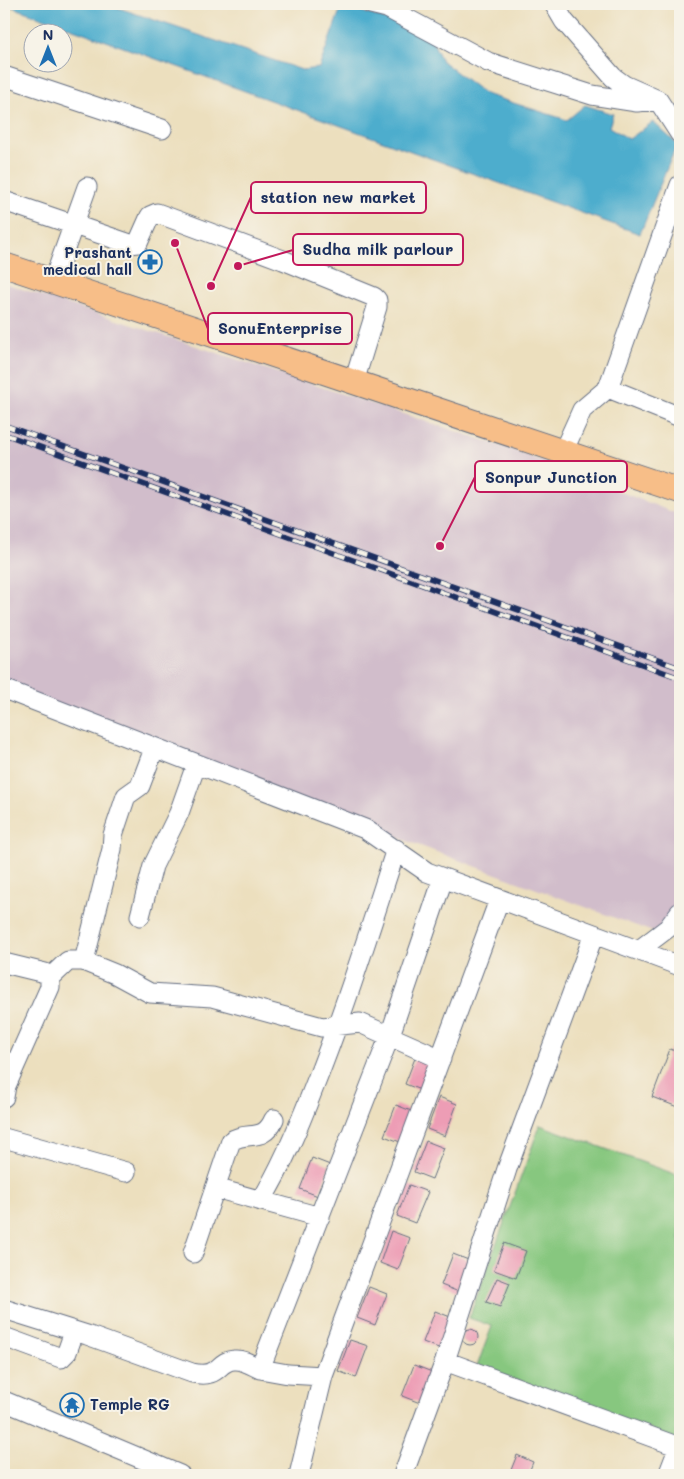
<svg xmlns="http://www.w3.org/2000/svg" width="684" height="1479" viewBox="0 0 684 1479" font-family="Mali,sans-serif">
	<rect width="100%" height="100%" fill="#f7f3e8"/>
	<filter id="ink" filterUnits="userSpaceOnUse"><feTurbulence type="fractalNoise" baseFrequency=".02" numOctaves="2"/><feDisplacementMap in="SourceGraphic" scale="10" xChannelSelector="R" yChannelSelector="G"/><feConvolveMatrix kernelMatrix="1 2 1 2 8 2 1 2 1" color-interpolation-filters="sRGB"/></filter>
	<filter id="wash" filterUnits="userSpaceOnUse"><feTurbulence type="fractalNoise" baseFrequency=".0096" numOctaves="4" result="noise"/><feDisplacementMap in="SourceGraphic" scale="20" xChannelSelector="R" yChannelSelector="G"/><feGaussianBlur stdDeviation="1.12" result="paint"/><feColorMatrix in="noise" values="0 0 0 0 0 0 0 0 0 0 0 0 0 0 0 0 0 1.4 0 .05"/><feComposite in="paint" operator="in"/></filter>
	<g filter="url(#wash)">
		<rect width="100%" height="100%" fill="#ecdfbe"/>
		<path fill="#d1bdcb" d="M4 283 513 450 680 515V942L4 692Z"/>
		<path fill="#87c77f" stroke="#517b6e" d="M540 1125 680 1176V1427L676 1439 477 1366 492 1326 469 1318Z"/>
		<path fill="#4eadcd" stroke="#346e96" d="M4 4H107L302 70 319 68 342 5 429 34 442 61 485 94 567 120 585 105 613 114 609 127 629 139 653 122 677 144 640 234Z"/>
		<g id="blocks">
			<path fill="#ed9db5" d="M670 1049 680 1053V1108L652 1097Z
				M417 1053 435 1060 423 1091 405 1084Z
				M439 1097 457 1104 445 1136 427 1129Z
				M396 1105 414 1112 403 1143 384 1136Z
				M426 1141 444 1148 432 1179 414 1172Z
				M312 1158 330 1165 318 1196 300 1189Z
				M409 1185 428 1192 415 1223 397 1216Z
				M391 1231 410 1238 398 1270 380 1263Z
				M504 1243 526 1251 516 1278 494 1270Z
				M453 1254 471 1261 459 1292 441 1285Z
				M497 1278 510 1283 500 1307 486 1302Z
				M369 1287 387 1294 375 1325 357 1318Z
				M435 1311 453 1318 441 1349 423 1342Z
				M462 1337a8 8 0 1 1 16 0a8 8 0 1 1-16 0Z
				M350 1340 368 1346 356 1378 338 1371Z
				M414 1365 432 1372 420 1403 402 1396Z
				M517 1455 533 1462 528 1475H509Z"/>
		</g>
	</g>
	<g filter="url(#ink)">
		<use href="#blocks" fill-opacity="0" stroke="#646d80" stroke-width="1"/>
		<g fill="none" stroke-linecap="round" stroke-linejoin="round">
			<g stroke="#646d80" stroke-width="21">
				<path id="minor" d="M371 4 387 8 488 62 592 95 637 102 658 100
					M554 4 564 21 613 77 624 85 658 100 680 134
					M4 76 162 129
					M4 201 130 244 138 243 150 216 157 213 283 260 374 297 377 300V307L354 382
					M53 282 87 187
					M608 388 680 417
					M563 452 582 410 608 388 680 185
					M4 689 365 829 427 872 680 966
					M140 916 153 866 179 813 196 765
					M639 950 668 928 680 912
					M84 961 112 849 113 835 126 796 140 786 154 749
					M4 963 45 973 50 978V987L6 1086 4 1097
					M50 978 68 961H83L115 974 150 993 212 997 322 1027 360 1023 441 1059
					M4 1138 126 1172
					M215 1188 320 1217
					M261 1201C283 1165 299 1126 314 1087 345 1009 370 929 396 849
					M193 1253 231 1141C248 1130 263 1144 274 1119
					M4 1309 87 1335 192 1373C221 1379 216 1361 234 1360 243 1359 252 1365 260 1369
					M4 1337 61 1358 67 1352 74 1332
					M445 1361 679 1447
					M323 1376 288 1374 260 1369 390 1035 443 879
					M4 1401 180 1475
					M299 1475 323 1376 499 900
					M403 1475 445 1361 507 1169 594 934
					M668 1475 680 1444"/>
			</g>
			<g stroke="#646d80" stroke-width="26">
				<path id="major" d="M4 265 680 491"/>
			</g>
			<use href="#minor" stroke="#fff" stroke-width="19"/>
			<use href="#major" stroke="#f7be88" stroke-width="24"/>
			<g stroke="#1b2f5e" stroke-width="5.5">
				<path id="rail" d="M4 425 680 668
					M4 434 680 678"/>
			</g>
			<use href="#rail" stroke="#f7f3e8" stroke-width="4" stroke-dasharray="11" stroke-linecap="butt"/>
		</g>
	</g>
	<defs>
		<g id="pharmacy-ring" transform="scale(1.25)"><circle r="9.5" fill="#f7f3e8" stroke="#1f6fb2" stroke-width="1.5"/><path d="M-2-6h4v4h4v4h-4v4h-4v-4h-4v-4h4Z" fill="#1f6fb2"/></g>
		<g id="temple-ring" transform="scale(1.25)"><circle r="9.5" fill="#f7f3e8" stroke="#1f6fb2" stroke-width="1.5"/><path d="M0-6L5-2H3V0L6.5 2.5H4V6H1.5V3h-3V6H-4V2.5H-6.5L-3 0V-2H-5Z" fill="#1f6fb2"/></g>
	</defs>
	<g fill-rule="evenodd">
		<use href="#pharmacy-ring" x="150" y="262"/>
		<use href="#temple-ring" x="72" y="1405"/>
	</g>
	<g text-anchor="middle" stroke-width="4" stroke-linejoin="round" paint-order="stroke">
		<g font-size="15" font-weight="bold" fill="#1b2f5e" stroke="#f7f3e8" text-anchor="end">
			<text x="132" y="258">Prashant<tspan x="132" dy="17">medical hall</tspan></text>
			<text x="90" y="1410" text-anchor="start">Temple RG</text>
		</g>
	</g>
	<path fill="none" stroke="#c2185b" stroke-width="2" d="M211 286L251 197M238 266L293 250M175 243L208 329M440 546L475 477"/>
	<g fill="#c2185b" stroke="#f7f3e8" stroke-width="2">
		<circle cx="211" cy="286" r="5"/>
		<circle cx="238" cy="266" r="5"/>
		<circle cx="175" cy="243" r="5"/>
		<circle cx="440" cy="546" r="5"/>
	</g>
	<g fill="#f7f3e8" stroke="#c2185b" stroke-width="2">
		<rect x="251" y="182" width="175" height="31" rx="5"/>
		<rect x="293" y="234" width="170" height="31" rx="5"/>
		<rect x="208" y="313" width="144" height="31" rx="5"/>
		<rect x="475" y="461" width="152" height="31" rx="5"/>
	</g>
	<g font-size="16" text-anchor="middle" font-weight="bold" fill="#1b2f5e">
		<text x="338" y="203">station new market</text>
		<text x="378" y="255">Sudha milk parlour</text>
		<text x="280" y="334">SonuEnterprise</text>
		<text x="551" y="483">Sonpur Junction</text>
	</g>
	<rect width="684" height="1479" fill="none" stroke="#f7f3e8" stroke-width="20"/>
	<g transform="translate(48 48)"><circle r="24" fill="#f7f3e8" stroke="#9fa5b1"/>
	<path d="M0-4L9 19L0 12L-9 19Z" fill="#1f6fb2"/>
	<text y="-8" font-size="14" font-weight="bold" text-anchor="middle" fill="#1b2f5e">N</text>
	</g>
</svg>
